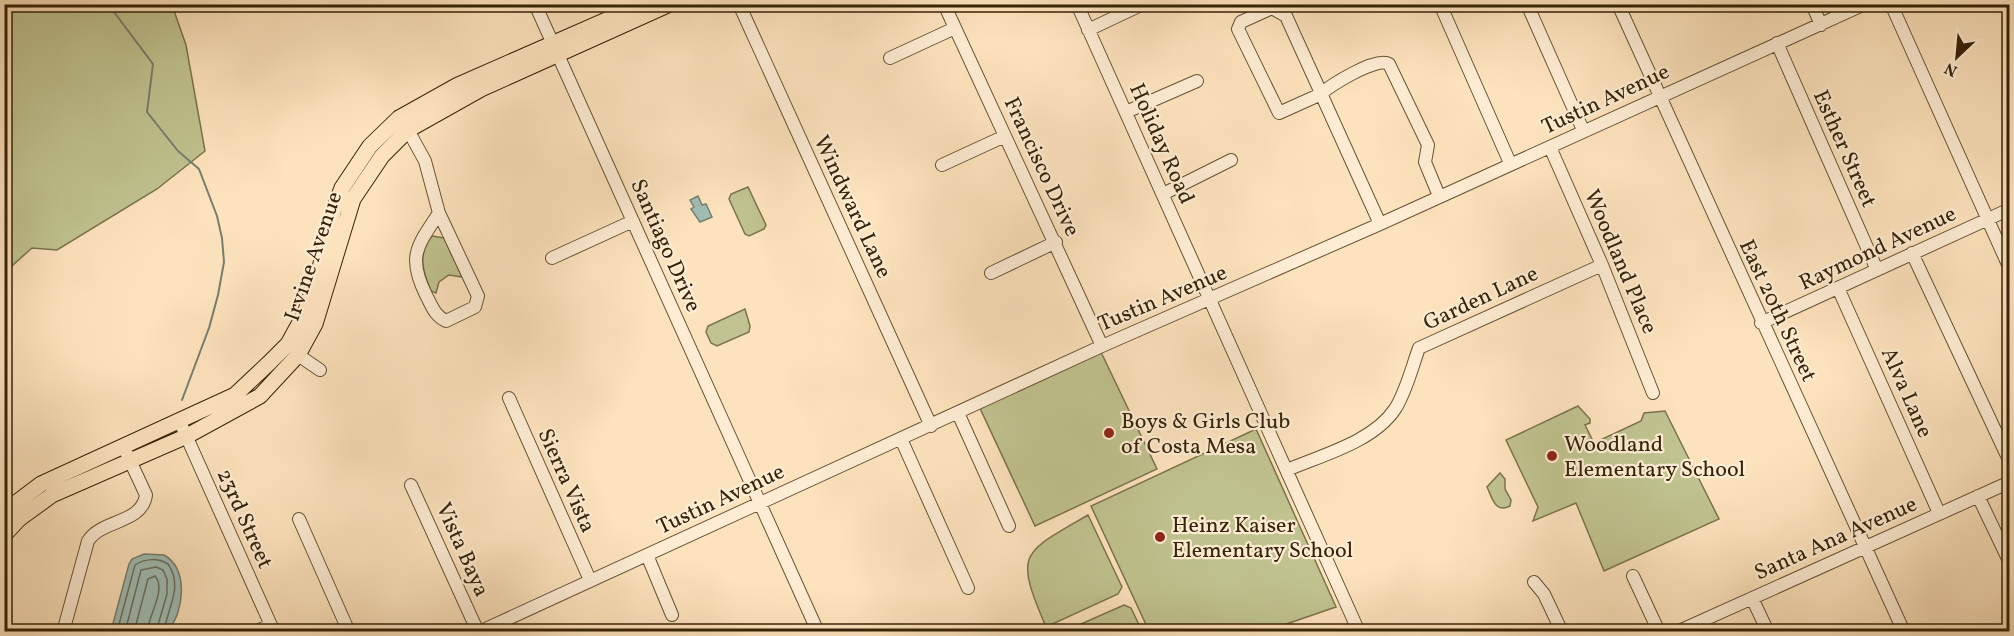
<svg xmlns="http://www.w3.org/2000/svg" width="2014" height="636" viewBox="0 0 2014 636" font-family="Vollkorn,serif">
	<rect width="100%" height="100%" fill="#fde3bd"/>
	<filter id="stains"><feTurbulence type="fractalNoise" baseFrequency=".00333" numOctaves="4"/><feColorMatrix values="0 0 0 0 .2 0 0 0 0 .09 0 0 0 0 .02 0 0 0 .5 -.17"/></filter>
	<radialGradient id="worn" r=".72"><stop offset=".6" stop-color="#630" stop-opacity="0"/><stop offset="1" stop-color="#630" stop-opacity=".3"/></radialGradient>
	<path fill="#c0c390" stroke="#7b734c" stroke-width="1.5" d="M5 4 172 5 186 45 205 151 157 189 57 250 32 248 5 272Z
		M748 187 766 225 764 229 749 236 745 234 729 199 731 194Z
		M432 236 444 238 462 277 449 275 439 282 436 293 431 291C423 272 417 254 432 236Z
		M745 309 750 326 749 332 717 346 711 343 706 332 708 326Z
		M1099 348 1157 469 1035 526 978 404Z
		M1578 406 1590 419V423L1585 425 1594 443 1641 421 1644 413 1665 411 1719 519 1604 571 1576 503 1533 521 1538 507 1506 440Z
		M1256 429 1336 607 1266 631H1149L1091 506Z
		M1500 473 1505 479V489L1511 500 1510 506C1495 514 1492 497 1487 487Z
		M1088 515 1122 587 1118 594 1046 627C1014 552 1021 554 1088 515Z
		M1124 605 1131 608 1142 631H1065Z"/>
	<path fill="#a0bdb5" stroke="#767f6f" stroke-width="1.5" d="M698 196 702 205 706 204 712 217 700 222 691 209 694 207 690 200Z
		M144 554 164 555C189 569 184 612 168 631H111L129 564 132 559Z"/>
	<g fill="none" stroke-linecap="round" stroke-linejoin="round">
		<path stroke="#6b705e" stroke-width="1.5" d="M117 632 135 565C145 558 158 558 168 564 184 587 167 608 164 632
			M125 632 141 570 156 567 163 570 167 579V594L156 632
			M134 632 148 579 155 576C167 590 148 616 147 632"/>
		<path stroke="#767f6f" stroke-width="2" d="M108 4 153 64 147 112 178 151 199 169 217 216 222 238 224 262 218 295 209 328 182 400"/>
		<g stroke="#685334" stroke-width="14">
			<path id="minor" d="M535 4 818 632
				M739 4 931 426
				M944 4 1102 346
				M1077 4 1359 632
				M1440 4 1510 163
				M1527 4 1583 130
				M1618 4 1904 632
				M1812 4 1821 25
				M1891 4 2010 269
				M1088 30 1143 4
				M1777 43 1877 270
				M890 58 955 28
				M1321 93 1286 16 1272 8 1241 22 1238 29 1279 113 1319 95C1330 86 1376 56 1389 64L1428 145 1425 162 1439 196
				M1323 98 1380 224
				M1126 112 1197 81
				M408 130 425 161 439 213
				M1550 147 1602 265 1653 393
				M942 165 1005 136
				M1163 194 1231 160
				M439 213 478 296 475 307 446 321C434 315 432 306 426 295 407 257 417 246 439 213Z
				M1912 253 2010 462
				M552 258 633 221
				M991 273 1056 242
				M1838 288 1939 513
				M1761 323 2010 209
				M298 355 320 370
				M509 398 590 580
				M958 413 1009 526
				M180 422 274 632
				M901 439 968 588
				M1287 470C1322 455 1373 442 1395 409 1406 392 1412 367 1419 348L1602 265
				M411 485 478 632
				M1978 496 2010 563
				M299 519 349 632
				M647 555 672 615
				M1633 576 1659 632
				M1534 582 1544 594 1562 632
				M1752 598 1768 632
				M63 632 88 541C102 519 142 524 146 495L127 454
				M254 632 271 625
				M479 632 1102 346 1380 224 1865 4
				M1677 632 2010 482"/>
		</g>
		<g stroke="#362307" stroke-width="17">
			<path id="major" d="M4 512 41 484 235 395 269 363 288 344 305 313 320 268 333 212 342 188 370 146 399 118 458 85 643 4
				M4 535 19 519 52 495 187 436 260 396 298 355 315 324 353 199 382 156 408 130 481 89 670 4"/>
		</g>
		<use href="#minor" stroke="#feedd4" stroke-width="12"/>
		<use href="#major" stroke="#fde3bd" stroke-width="15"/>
	</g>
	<g fill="#8f2418" stroke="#feedd4" stroke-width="2">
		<circle cx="1109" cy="433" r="6"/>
		<circle cx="1552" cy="456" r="6"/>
		<circle cx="1160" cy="537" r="6"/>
	</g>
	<g text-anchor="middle" stroke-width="4.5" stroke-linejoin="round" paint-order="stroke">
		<g font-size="22" fill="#362307" stroke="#feedd4">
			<text transform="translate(1605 98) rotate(-25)" y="8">Tustin Avenue</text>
			<text transform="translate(1163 143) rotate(66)" y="8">Holiday Road</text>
			<text transform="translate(1846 148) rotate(66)" y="8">Esther Street</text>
			<text transform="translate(1043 166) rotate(65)" y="8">Francisco Drive</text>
			<text transform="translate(854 206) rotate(65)" y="8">Windward Lane</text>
			<text transform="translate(667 245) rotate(66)" y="8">Santiago Drive</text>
			<text transform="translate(1877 247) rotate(-25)" y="8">Raymond Avenue</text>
			<text transform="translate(312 256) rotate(-71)" y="8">Irvine Avenue</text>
			<text transform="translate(1622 261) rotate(67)" y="8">Woodland Place</text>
			<text transform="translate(1162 297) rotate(-23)" y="8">Tustin Avenue</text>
			<text transform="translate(1480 297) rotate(-25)" y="8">Garden Lane</text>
			<text transform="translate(1779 310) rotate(65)" y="8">East 20th Street</text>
			<text transform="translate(1908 392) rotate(66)" y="8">Alva Lane</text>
			<text transform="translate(568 480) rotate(66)" y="8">Sierra Vista</text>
			<text transform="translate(720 498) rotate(-25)" y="8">Tustin Avenue</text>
			<text transform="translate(246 518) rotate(66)" y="8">23rd Street</text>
			<text transform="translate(1835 537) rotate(-24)" y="8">Santa Ana Avenue</text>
			<text transform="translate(464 549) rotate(66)" y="8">Vista Baya</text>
		</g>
		<g font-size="22" fill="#362307" stroke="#feedd4" text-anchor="start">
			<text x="1121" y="428">Boys &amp; Girls Club<tspan x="1121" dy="25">of Costa Mesa</tspan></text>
			<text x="1564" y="451">Woodland<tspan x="1564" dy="25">Elementary School</tspan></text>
			<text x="1172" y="532">Heinz Kaiser<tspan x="1172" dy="25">Elementary School</tspan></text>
		</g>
	</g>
	<rect width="2014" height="636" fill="none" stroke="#fde3bd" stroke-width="24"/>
	<rect x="6" y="6" width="2002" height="624" fill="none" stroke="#362307" stroke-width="3"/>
	<rect x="12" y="12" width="1990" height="612" fill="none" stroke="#362307" stroke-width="1.5"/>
	<g transform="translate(1957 57) rotate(206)" stroke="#feedd4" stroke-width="4.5" paint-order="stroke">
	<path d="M0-4.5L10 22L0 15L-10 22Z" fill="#362307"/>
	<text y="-9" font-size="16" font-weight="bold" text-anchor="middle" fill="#362307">N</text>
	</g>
	<rect width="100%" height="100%" filter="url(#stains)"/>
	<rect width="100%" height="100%" fill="url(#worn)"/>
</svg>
